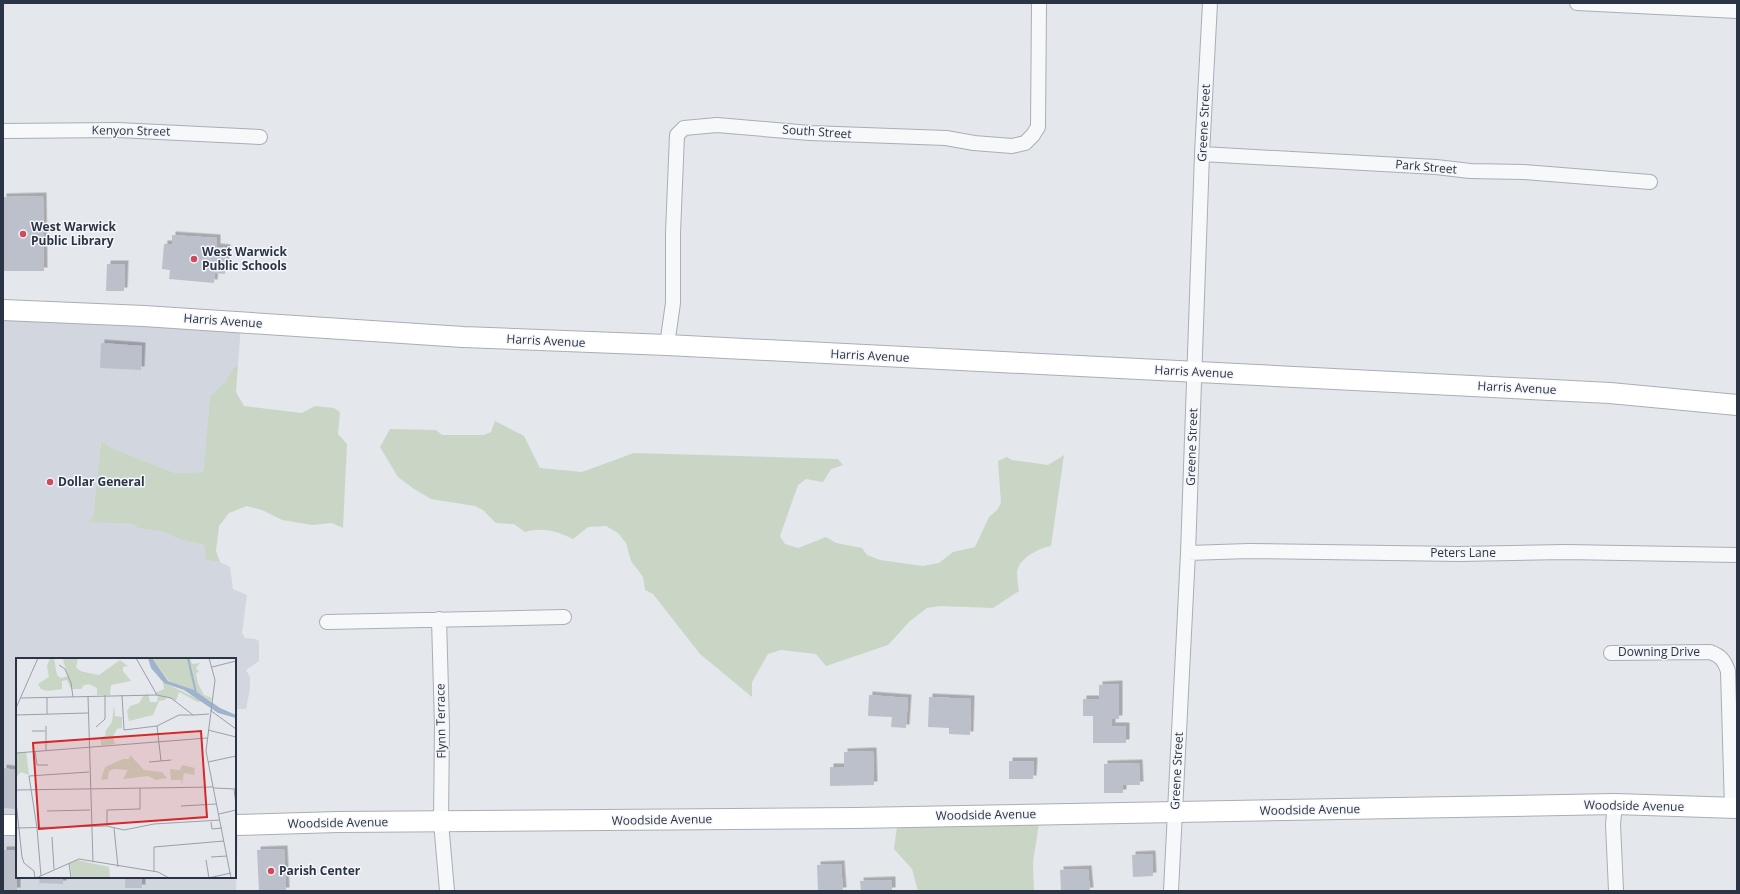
<svg xmlns="http://www.w3.org/2000/svg" width="1740" height="894" viewBox="0 0 1740 894" font-family="'Open Sans',sans-serif">
	<defs>
		<filter id="shadow"><feDropShadow dx="3.5" dy="-3.5" stdDeviation="0" flood-color="#0004"/></filter>
	</defs>
	<rect width="100%" height="100%" fill="#e4e7ec"/>
	<path fill="#d2d6de" d="M3 310 241 325 238 365 233 368 225 382 210 396 203 472 175 473 112 448 101 441 93 517 88 521 133 524 138 528 164 532 178 539 204 545 206 560 220 562 230 567 233 589 247 595 242 633 245 638 255 639 259 641V661L246 670 250 677V689L246 709H235V659H17V877H235V829L238 830 236 891H3Z"/>
	<path fill="#c9d6c5" d="M238 365 236 392 244 406 302 413 315 406 334 408 340 412 338 434 347 444 343 528 332 523 312 525 282 520 262 510 247 506 229 513 219 526 216 551 220 562 206 560 204 545 178 539 164 532 138 528 133 524 87 522 93 517 101 441 112 448 175 473 203 472 210 396 225 382 233 368Z
		M495 421 524 436 540 468 582 472 634 453 838 459 843 465 831 469 823 482 806 479 798 485 780 536 785 544 798 548 826 537 836 543 862 548 867 555 880 560 923 566 939 563 953 552 975 547 989 517 997 510 1001 503 998 461 1007 457 1012 460 1048 465 1064 455 1051 546C1039 548 1019 558 1017 572 1017 578 1018 585 1019 591L993 608 940 606 927 608 910 621 888 645 826 666 816 654 781 650 768 654 752 682V697L700 654 653 594 645 590 643 577 631 561 626 543 618 533 606 526 588 527 573 539C557 531 542 527 525 532L514 524 496 523 483 510 475 506 431 499 414 489 398 477 380 447 390 429 436 430 442 435H484L491 432Z
		M1040 817 1033 862 1034 891H918L912 869 894 849 898 819Z"/>
	<path fill="#bbc0ca" filter="url(#shadow)" d="M43 196 44 271H3V197Z
		M172 235 217 238V247L227 248 225 274 215 273 214 283 169 279 170 270 162 269 164 244H172Z
		M107 264H125L124 291H106Z
		M101 343 142 346 141 370 100 368Z
		M1119 684V719H1112V726H1126V743H1093V716H1083V699H1099V685Z
		M869 695 908 698 906 728 891 727 892 717 868 716Z
		M929 697 971 699 970 735 949 734V728L928 727Z
		M873 751 874 785 830 786V767H844V752Z
		M1009 761H1034L1033 779H1009Z
		M1139 763 1140 785H1123V793H1104V764Z
		M3 768 17 770V809L3 808Z
		M284 849 286 891H259L257 850Z
		M3 850H17V891H3Z
		M1152 854 1153 876 1133 877 1132 855Z
		M841 864 843 891H818L817 865Z
		M1088 869 1090 891H1061L1060 870Z
		M40 877H63V884L39 883Z
		M112 877H142V888H125V879H111Z
		M892 880V891H861L860 881Z"/>
	<g fill="none" stroke-linecap="round" stroke-linejoin="round">
		<g stroke="#a9aeb7" stroke-width="16">
			<path id="street" d="M1577 3 1737 11
				M3 131 118 130 260 137
				M1202 154 1436 167 1470 171 1523 172 1650 182
				M667 345 673 303V233L677 135 684 128 717 125 810 133 946 138 974 143 1012 146 1025 143 1033 135 1038 127 1039 3
				M1188 553 1249 551 1459 554 1565 552 1737 555
				M439 619 442 726 441 822 447 891
				M327 622 564 617
				M1611 653 1710 652C1721 656 1724 660 1728 671L1732 808
				M1615 804 1613 824 1616 891
				M1171 891 1188 553 1202 154 1210 3"/>
		</g>
		<g stroke="#a9aeb7" stroke-width="22">
			<path id="secondary" d="M3 310 144 316 463 337 667 345 1610 393 1737 405
				M3 825H17
				M235 825 338 822 856 818 1615 804 1737 808"/>
		</g>
		<use href="#street" stroke="#f7f8fa" stroke-width="14"/>
		<use href="#secondary" stroke="#fff" stroke-width="20"/>
	</g>
	<g fill="#d1495b" stroke="#f4f6f9" stroke-width="1.5">
		<circle cx="23" cy="234" r="4"/>
		<circle cx="194" cy="259" r="4"/>
		<circle cx="50" cy="482" r="4"/>
		<circle cx="271" cy="871" r="4"/>
	</g>
	<g text-anchor="middle" stroke-width="3" stroke-linejoin="round" paint-order="stroke">
		<g font-size="12" fill="#2b3445" stroke="#f4f6f9">
			<text transform="translate(1204 123) rotate(-87)" y="4">Greene Street</text>
			<text transform="translate(131 131) rotate(1)" y="4">Kenyon Street</text>
			<text transform="translate(817 132) rotate(4)" y="4">South Street</text>
			<text transform="translate(1426 167) rotate(5)" y="4">Park Street</text>
			<text transform="translate(223 321) rotate(4)" y="4">Harris Avenue</text>
			<text transform="translate(546 341) rotate(3)" y="4">Harris Avenue</text>
			<text transform="translate(870 356) rotate(3)" y="4">Harris Avenue</text>
			<text transform="translate(1194 372) rotate(3)" y="4">Harris Avenue</text>
			<text transform="translate(1517 388) rotate(3)" y="4">Harris Avenue</text>
			<text transform="translate(1192 447) rotate(-88)" y="4">Greene Street</text>
			<text x="1463" y="557">Peters Lane</text>
			<text x="1659" y="656">Downing Drive</text>
			<text transform="translate(441 721) rotate(-91)" y="4">Flynn Terrace</text>
			<text transform="translate(1177 771) rotate(-87)" y="4">Greene Street</text>
			<text transform="translate(1634 806) rotate(1)" y="4">Woodside Avenue</text>
			<text transform="translate(1310 810) rotate(-1)" y="4">Woodside Avenue</text>
			<text transform="translate(986 815) rotate(-1)" y="4">Woodside Avenue</text>
			<text transform="translate(662 820) rotate(-1)" y="4">Woodside Avenue</text>
			<text transform="translate(338 823) rotate(-1)" y="4">Woodside Avenue</text>
		</g>
		<g font-size="12" font-weight="bold" fill="#2b3445" stroke="#f4f6f9" text-anchor="start">
			<text x="31" y="231">West Warwick<tspan x="31" dy="14">Public Library</tspan></text>
			<text x="202" y="256">West Warwick<tspan x="202" dy="14">Public Schools</tspan></text>
			<text x="58" y="486">Dollar General</text>
			<text x="279" y="875">Parish Center</text>
		</g>
	</g>
	<g transform="translate(16 658)">
		<rect width="220" height="220" fill="#e4e7ec"/>
		<path d="M34 0H38L41 17 45 20 52 18 47 2 49 0H62L60 9 64 13 77 16 83 17 104 2 112 8 107 9V13L115 23 95 27 94 37H81V30L73 26 68 27 65 31H55L51 22 46 23V31L31 33 25 31 22 26 33 19 31 8ZM136 0H174L176 6 184 5 180 10 183 14 180 15 182 26 188 37 196 40 195 43 181 34 153 23ZM147 24 186 43 182 44 163 34 160 43 151 39 149 42 143 43 137 57 113 63 111 53 114 48 123 45 128 37 132 36 134 44H141L142 38 139 35 148 31ZM98 47 99 58 106 59V70L101 71 97 79 99 86 85 88V80L90 77 89 74H80H89L96 64ZM10 94 13 117 5 114 0 119V95ZM114 97 128 112 146 114 151 120 140 122 132 118 107 121 112 112 98 111 93 113 92 121 85 122 89 109 107 101H113ZM166 107 179 110 178 117 168 115 166 126 165 122H155L154 111 164 112ZM61 202 93 209 94 220H56L54 205Z" fill="#c9d6c5"/>
		<path d="M132 0H136L152 23 178 32 204 50 220 57V60L202 55 168 32 148 25 135 10Z" fill="#9fb4cc"/>
		<path fill="none" stroke="#9fb4cc" stroke-width="2" d="M172 0 180 35"/>
		<path fill="none" stroke="#9a9fa9" stroke-width="1" d="M120 0 141 37 155 40 177 57 193 56M193 0 199 22 190 93 215 220M43 7 49 11 55 25 57 39M196 9 220 3M106 37 108 72 141 68 163 57H177M72 38 77 204M5 40 141 37M31 40V56M0 50 22 0M194 52 220 71M0 57 72 55M141 68 145 103M80 69 89 61V37M192 72 220 79M16 73H29M19 93 21 107H32M30 93V68M0 95 191 80M133 104 155 102M192 104 220 98M198 130 220 131M218 131 220 146M0 132 197 129M0 144 6 199 8 205 18 213 19 220M165 148 200 146M31 153 74 152M203 156 220 152M195 164 196 171 206 170M91 168V152L124 151V130M0 170 91 168 108 172 138 166 204 162M98 170 102 209M36 179 38 211M195 199 211 198M190 202 193 220M53 205 55 220M138 213V189L208 183M25 218 21 170 13 118 73 114M20 220 63 201 142 214 153 220M192 220 215 215"/>
		<path fill="#d62828" fill-opacity="0.15" stroke="#d62828" stroke-width="2" d="M185 73 191 159 23 171 17 85Z"/>
		<rect width="220" height="220" fill="none" stroke="#2b3445" stroke-width="2"/>
	</g>
	<rect width="1740" height="894" fill="none" stroke="#2b3445" stroke-width="8"/>
</svg>
